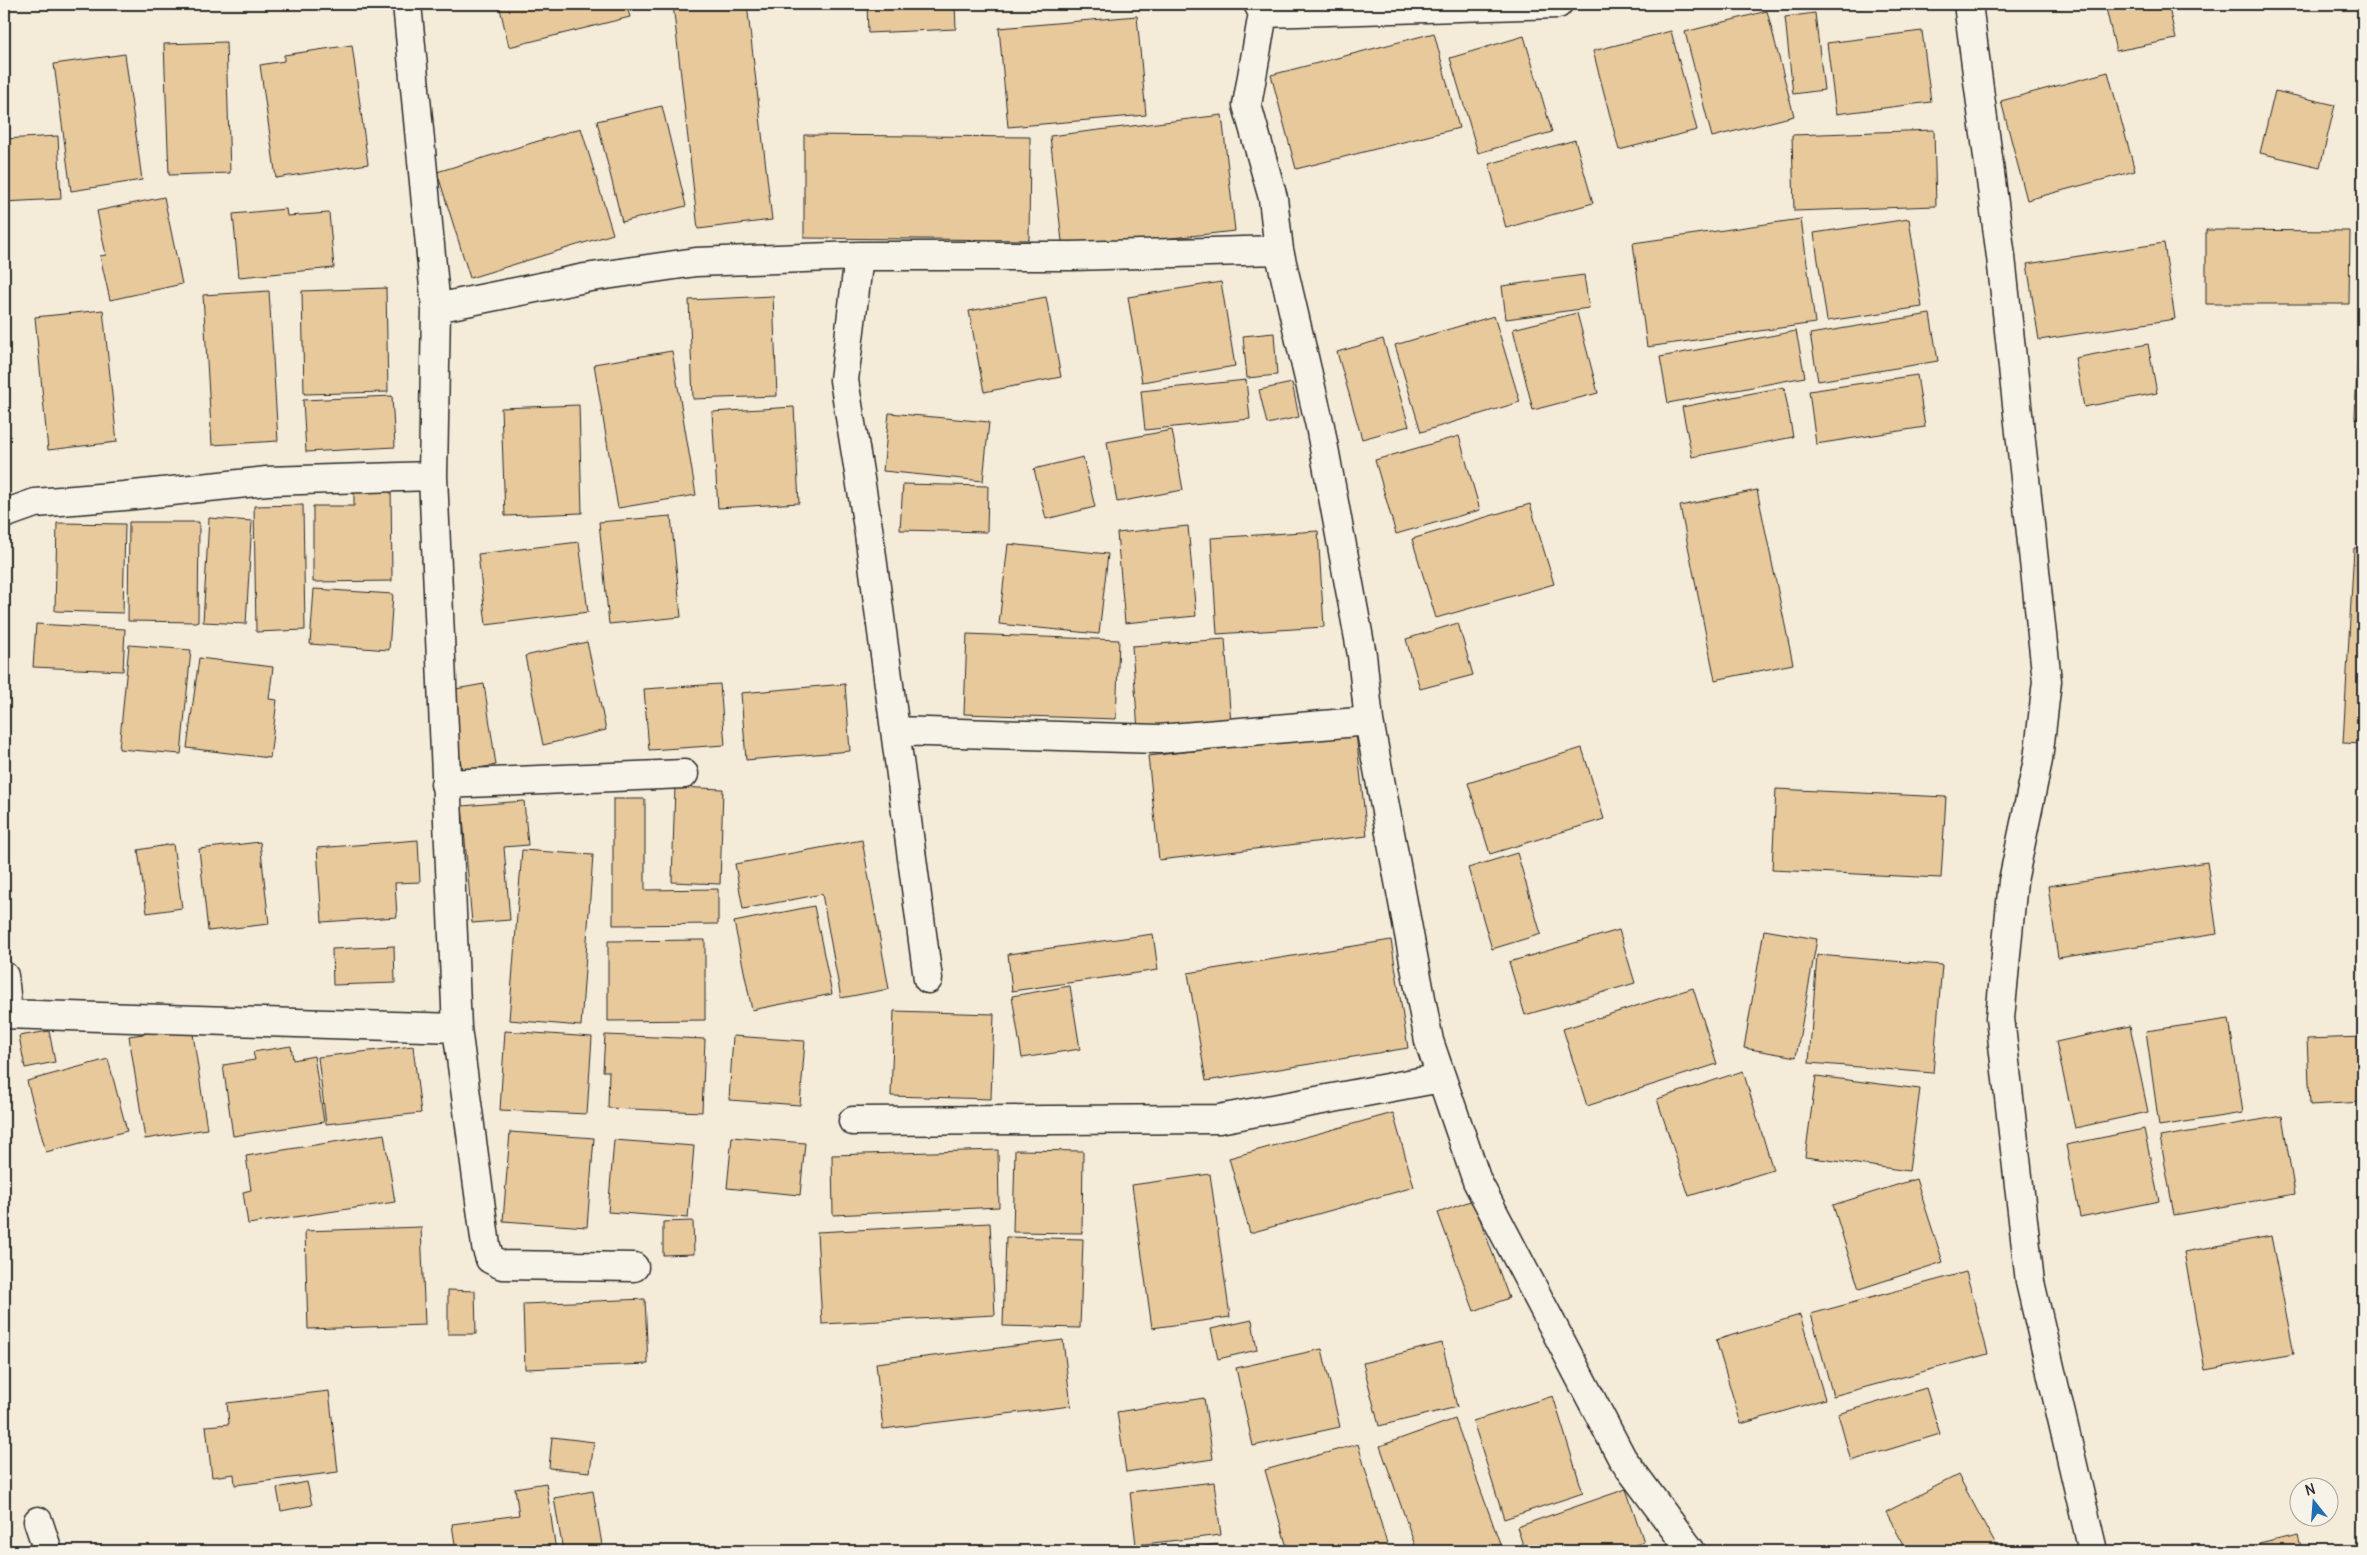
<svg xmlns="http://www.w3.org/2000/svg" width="2367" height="1555" viewBox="0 0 2367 1555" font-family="Delius,sans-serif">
	<rect width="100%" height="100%" fill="#f4ebd9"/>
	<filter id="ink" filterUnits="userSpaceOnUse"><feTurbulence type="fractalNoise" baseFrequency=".02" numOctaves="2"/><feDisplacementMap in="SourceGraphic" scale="10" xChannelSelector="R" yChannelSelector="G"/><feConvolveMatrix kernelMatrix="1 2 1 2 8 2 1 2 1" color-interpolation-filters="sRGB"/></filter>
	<g filter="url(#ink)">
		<path fill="#e8c99b" stroke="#2b2b2b" d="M499 4H626L630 17 509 47Z
			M673 4H747L772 220 698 229Z
			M867 4H955L956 29 868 33Z
			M2105 4H2168L2176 39 2116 51Z
			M1767 11 1794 116 1712 137 1685 32Z
			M1815 13 1824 90 1793 94 1785 17Z
			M1137 16 1146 115 1008 127 999 28Z
			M1671 31 1697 130 1619 150 1593 51Z
			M1922 31 1931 102 1836 114 1827 43Z
			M1434 33 1459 128 1296 169 1271 75Z
			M1524 36 1552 132 1478 153 1450 58Z
			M226 42 230 173 169 175 164 44Z
			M352 45 368 164 276 178 260 65 284 61V55Z
			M125 54 142 180 71 191 54 64Z
			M2108 72 2135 171 2027 200 2001 101Z
			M2275 91 2335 105 2320 167 2260 153Z
			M662 106 686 206 622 222 597 121Z
			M1222 115 1235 231 1063 250 1050 136Z
			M581 128 613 234 470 278 437 172Z
			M1934 130 1936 206 1794 211 1792 135Z
			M804 135 1030 137 1029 240 804 238Z
			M58 136 61 199 4 202V139Z
			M1575 140 1593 203 1506 228 1489 164Z
			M164 197 182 284 110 300 100 256 106 255 97 211Z
			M286 209 287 216 329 213 334 268 239 277 233 214Z
			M1801 219 1815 323 1647 347 1633 243Z
			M1909 219 1922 307 1827 321 1814 233Z
			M2206 230 2350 231 2349 304H2206Z
			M2164 243 2175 319 2039 340 2027 264Z
			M1584 275 1589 308 1506 319 1502 286Z
			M1221 282 1235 366 1142 382 1128 297Z
			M386 288 388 392 304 394 302 291Z
			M269 291 278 441 212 445 203 295Z
			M773 296 777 396 693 399 689 300Z
			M1046 297 1061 377 984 392 969 311Z
			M103 310 117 442 48 450 35 317Z
			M1577 313 1598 393 1533 410 1513 329Z
			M1930 314 1938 361 1818 381 1810 334Z
			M1494 316 1520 402 1421 432 1395 345Z
			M2359 320H2363V418H2355Z
			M1796 331 1805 377 1668 403 1660 357Z
			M1274 333 1277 375 1247 378 1243 336Z
			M1383 339 1409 426 1362 439 1337 352Z
			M2148 344 2157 393 2084 407 2075 358Z
			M672 351 696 495 618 508 594 364Z
			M1917 375 1925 427 1816 444 1809 391Z
			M1246 380 1250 419 1145 430 1141 391Z
			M1292 383 1299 417 1267 424 1259 390Z
			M1784 387 1793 437 1692 457 1682 407Z
			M392 396 395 447 306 452 303 400Z
			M579 405 582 513 505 516 501 408Z
			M794 407 799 503 718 508 712 412Z
			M889 413 989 422 983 481 883 471Z
			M1172 430 1183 490 1117 502 1107 442Z
			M1459 436 1480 510 1396 534 1375 460Z
			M1083 457 1095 507 1046 519 1034 469Z
			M354 482H391L392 581 313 582V506H354Z
			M903 484 988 486 987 532 900 530Z
			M1757 490 1793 664 1715 680 1680 506Z
			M1530 504 1554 584 1436 618 1412 539Z
			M303 505 305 630 256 632 254 506Z
			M671 516 681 617 609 624 599 522Z
			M209 518 252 521 246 624 203 622Z
			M129 522H199L198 622 128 621Z
			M57 523 125 524 123 613 55 611Z
			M1188 526 1196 616 1125 623 1117 533Z
			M1318 531 1324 627 1217 634 1211 538Z
			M579 542 588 612 486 625 478 554Z
			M1008 544 1108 554 1099 634 999 624Z
			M2354 548H2363V744L2343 743Z
			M314 589 393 594 389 650 310 644Z
			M1458 623 1473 675 1420 689 1406 639Z
			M36 624 125 629 123 671 33 667Z
			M967 634 1119 640 1116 719 964 714Z
			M1225 639 1231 725 1138 731 1132 646Z
			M587 642 606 730 543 745 525 656Z
			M129 645 191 650 181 754 119 749Z
			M199 658 273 667 269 699 277 700 270 758 187 748Z
			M484 684 496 765 462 771 450 690Z
			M720 684 725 745 649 750 644 689Z
			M845 684 850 751 746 760 741 693Z
			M1356 733 1367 836 1159 860 1148 756Z
			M1582 748 1604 819 1490 854 1468 783Z
			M675 787 723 789 720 884 672 882Z
			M1776 789 1946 797 1941 878 1772 870Z
			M613 799H645V890L718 889V924L613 925Z
			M524 801 528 845 504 847 510 920 472 923 462 806Z
			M418 840 420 882 395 883 397 917 322 922 317 848Z
			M862 840 889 989 841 998 822 894 743 909 735 864Z
			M260 842 269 924 208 931 199 849Z
			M173 844 182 908 147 913 138 850Z
			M522 850 593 855 581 1026 509 1020Z
			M1517 853 1541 934 1492 949 1468 868Z
			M2207 862 2217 934 2058 958 2048 886Z
			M814 906 832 994 752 1010 734 922Z
			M1619 930 1635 983 1525 1015 1509 962Z
			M1764 930 1817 939 1796 1057 1744 1048Z
			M1153 934 1158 970 1012 991 1008 954Z
			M705 940V1020L608 1021V941Z
			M1391 940 1408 1048 1206 1081 1188 973Z
			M394 946 395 983 333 985 332 949Z
			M1817 955 1942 965 1933 1073 1809 1063Z
			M1070 986 1080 1049 1022 1058 1012 996Z
			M1693 988 1717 1064 1587 1106 1563 1029Z
			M894 1011 994 1014 991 1099 891 1096Z
			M2229 1019 2243 1113 2159 1126 2146 1031Z
			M2130 1026 2148 1112 2075 1128 2056 1042Z
			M192 1027 207 1129 145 1139 129 1036Z
			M49 1031 55 1062 25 1068 19 1036Z
			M505 1031 592 1037 587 1114 500 1110Z
			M605 1035 705 1039 702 1112 608 1108 609 1071H603Z
			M733 1036 805 1041 800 1105 729 1100Z
			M2362 1037 2363 1102 2310 1105 2307 1039Z
			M291 1046 293 1060 314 1056 324 1122 233 1136 223 1065 255 1060 253 1052Z
			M413 1046 421 1113 326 1124 318 1057Z
			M108 1059 127 1131 46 1152 27 1081Z
			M1743 1071 1773 1170 1689 1196 1657 1099Z
			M1816 1076 1920 1089 1909 1171 1805 1157Z
			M1393 1113 1414 1187 1250 1233 1229 1158Z
			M2282 1116 2295 1194 2174 1215 2160 1137Z
			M2144 1129 2159 1201 2080 1217 2066 1145Z
			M510 1132 594 1138 587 1227 503 1221Z
			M384 1134 395 1202 248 1224 243 1192 251 1190 246 1156Z
			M732 1137 805 1143 800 1195 727 1188Z
			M614 1140 694 1146 688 1218 608 1212Z
			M998 1150 999 1207 833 1215 832 1155Z
			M1015 1150 1083 1151 1082 1233 1013 1232Z
			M1210 1174 1230 1317 1152 1328 1132 1185Z
			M1916 1179 1943 1262 1859 1289 1833 1205Z
			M1473 1200 1509 1298 1474 1311 1438 1213Z
			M693 1221 694 1254 663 1255V1222Z
			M990 1223 995 1315 822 1324 817 1232Z
			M421 1227 425 1325 308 1329 305 1231Z
			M2271 1236 2294 1354 2205 1370 2184 1252Z
			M1006 1237 1083 1239 1080 1328 1003 1326Z
			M1966 1272 1988 1354 1833 1396 1811 1314Z
			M448 1290 475 1291 476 1334H448Z
			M645 1299 648 1364 525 1369 523 1304Z
			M1800 1315 1825 1399 1741 1424 1716 1340Z
			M1252 1320 1257 1350 1218 1359 1211 1329Z
			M1063 1340 1071 1406 883 1429 876 1363Z
			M1442 1343 1457 1407 1379 1426 1363 1363Z
			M1322 1349 1340 1427 1253 1446 1236 1368Z
			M1926 1388 1940 1434 1851 1461 1838 1414Z
			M329 1391 338 1472 235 1485 234 1474 212 1477 206 1426 229 1424 227 1403Z
			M1553 1396 1583 1493 1504 1519 1473 1421Z
			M1204 1398 1213 1459 1126 1472 1117 1412Z
			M1455 1419 1501 1546 1486 1551H1417L1380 1446Z
			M552 1437 594 1442 590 1472 549 1468Z
			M1358 1444 1389 1551H1288L1265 1470Z
			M1958 1475 1999 1551H1907L1886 1512Z
			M307 1482 312 1505 281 1511 277 1488Z
			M1214 1482 1221 1535 1136 1545 1130 1492Z
			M546 1483 556 1551H456L452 1524 519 1515 515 1488Z
			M1626 1489 1644 1542 1617 1551H1525L1517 1527Z
			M593 1491 603 1551H563L554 1498Z
			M2298 1535 2302 1551H2260L2259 1544Z
			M1219 1544 1220 1551H1164Z"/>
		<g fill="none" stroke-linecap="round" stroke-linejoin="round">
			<g stroke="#2b2b2b" stroke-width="31">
				<path id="minor" d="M407 4 436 308 433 476 457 1028 486 1246 490 1259 502 1265 634 1267
					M1258 4 1263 13 1247 105 1273 198 1279 250 1320 426 1362 655 1369 721 1429 1041 1477 1181 1622 1458 1691 1551
					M1968 4 2001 257 2047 681 2038 760 2013 881 2000 1018 2030 1282 2093 1551
					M1263 13 1558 4
					M859 256 844 380 869 534 928 979
					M436 308 585 278 696 262 859 256H1072L1279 250
					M4 514 35 503 124 496 267 481 433 476
					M895 731 1159 739 1369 721
					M445 784 684 774
					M4 976 8 1014
					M4 1014 457 1028
					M853 1121 1219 1119 1441 1078
					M38 1521 48 1551"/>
			</g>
			<use href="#minor" stroke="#f7f3e8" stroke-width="28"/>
		</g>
	</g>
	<rect width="2367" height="1555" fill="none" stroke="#f7f3e8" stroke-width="20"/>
	<rect x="10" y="10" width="2347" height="1535" fill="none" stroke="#2b2b2b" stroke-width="2" filter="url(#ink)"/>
	<g transform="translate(2314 1502) rotate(343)"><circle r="24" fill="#f7f3e8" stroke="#a5a39c"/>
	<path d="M0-4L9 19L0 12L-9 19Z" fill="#1f6fb2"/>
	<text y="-8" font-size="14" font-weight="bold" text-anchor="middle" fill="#2b2b2b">N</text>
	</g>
</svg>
